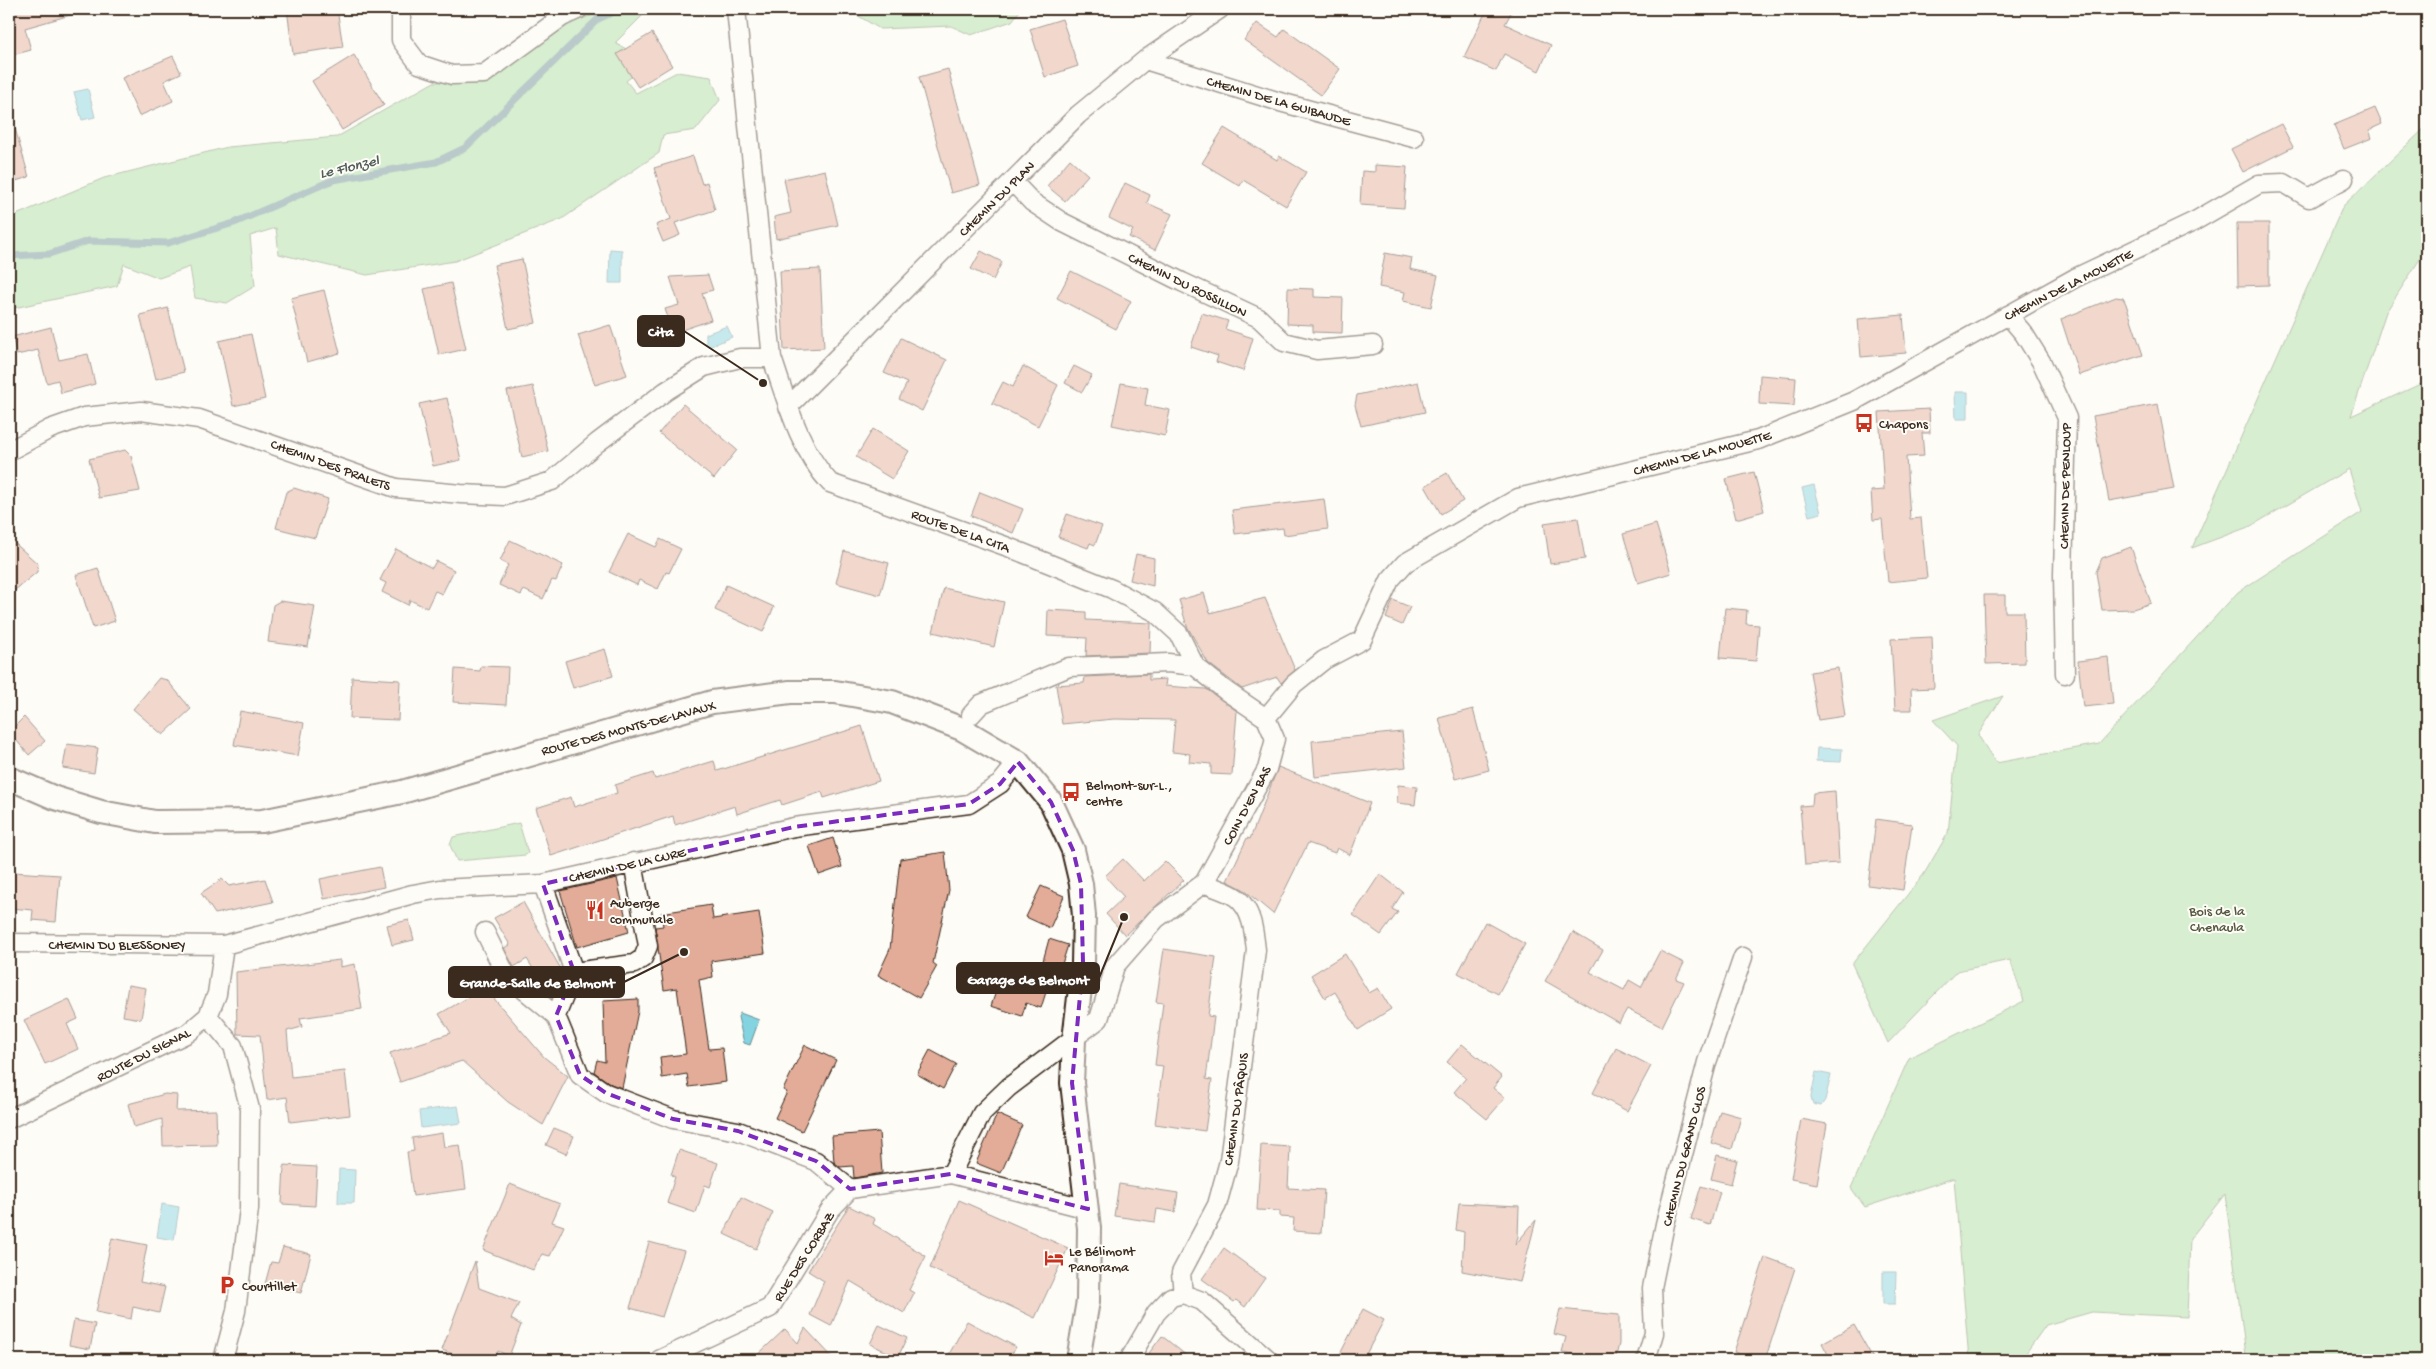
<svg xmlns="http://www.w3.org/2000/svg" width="2436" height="1369" viewBox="0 0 2436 1369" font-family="'Gochi Hand',sans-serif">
	<rect width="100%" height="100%" fill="#fdfcf7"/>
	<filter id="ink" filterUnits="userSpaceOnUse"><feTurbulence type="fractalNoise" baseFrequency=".02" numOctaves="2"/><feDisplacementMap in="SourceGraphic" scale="10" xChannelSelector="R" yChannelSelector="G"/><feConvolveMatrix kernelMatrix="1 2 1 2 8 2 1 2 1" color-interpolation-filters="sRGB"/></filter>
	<g filter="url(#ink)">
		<path fill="#a8dda0" stroke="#72845f" d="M609 9H649L615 43 632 52 640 70 626 81 636 93 677 72 711 77 720 100 696 130 663 135 659 153 562 219 455 261 367 275 279 254 276 228 250 236 255 286 227 303 195 298 190 267 159 278 124 264 117 286 9 309V218L104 178 228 147 337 137 434 82 487 81 571 23Z
			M847 9H1021L1012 21 971 35 951 26 880 29Z
			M2427 126V248L2386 312 2351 416 2427 381V1360H2236L2246 1355 2225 1194 2190 1239 2187 1317 2092 1312 2046 1325 2021 1360H1969L1954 1178 1865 1207 1851 1188 1909 1058 2024 1001 2010 960 1957 971 1888 1043 1852 964 1924 874 1948 833 1957 746 1933 720 2003 696 1978 735 1996 763 2099 744 2238 592 2362 512 2349 469 2251 526 2192 548 2343 206Z
			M519 823 528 853 526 855 457 861 450 845 453 837Z"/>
		<path fill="#84d3e0" stroke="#678f92" d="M88 89 95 117 82 120 74 92Z
			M610 249 622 250V283H609Z
			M727 326 732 337 711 346 706 343V334Z
			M1955 392H1968V419H1956Z
			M1814 485 1821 513 1809 516 1802 488Z
			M1817 748 1842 749 1841 762 1816 761Z
			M740 1013 759 1020 750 1045 744 1043 738 1017Z
			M1816 1072 1831 1075 1825 1100 1821 1106 1813 1104 1811 1097Z
			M458 1106 461 1123 421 1128 419 1111Z
			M339 1169 355 1170 354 1203H338Z
			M162 1204 179 1207 174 1240 157 1237Z
			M1883 1272H1896L1895 1304H1883Z"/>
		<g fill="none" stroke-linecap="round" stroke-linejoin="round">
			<path stroke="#678f92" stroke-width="7" d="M9 256 49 254 88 241 168 243 234 223 333 180 436 162 465 148 598 19 620 9"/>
		</g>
		<path fill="#e2ac98" stroke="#3b2a1e" d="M9 9H73L74 14 25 28 31 50 9 56Z
			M287 9H337L343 47 293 54Z
			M1487 9H1513L1505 24 1551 45 1539 71 1504 54 1496 71 1464 57Z
			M1062 19 1078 66 1045 77 1030 29Z
			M1257 23 1278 37 1284 29 1340 69 1321 95 1244 40Z
			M652 33 672 66 638 87 617 54Z
			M354 55 384 105 342 130 312 81Z
			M173 56 181 73 164 81 173 101 139 116 122 78Z
			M948 69 980 185 951 193 919 77Z
			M2375 108 2382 124 2369 130 2372 138 2344 149 2334 125Z
			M2281 124 2293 147 2243 172 2231 149Z
			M14 125 29 177 9 183V126Z
			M1224 128 1277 160 1279 156 1306 172 1286 206 1243 180 1240 186 1202 163Z
			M693 156 702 184 707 182 715 210 675 223 680 235 663 242 656 225 671 219 654 168Z
			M1070 159 1088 175 1065 201 1047 186Z
			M1375 165 1407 167 1404 208 1360 205 1362 171 1375 172Z
			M825 170 838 225 776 239 774 217 791 213 784 179Z
			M1125 183 1150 195 1147 203 1172 214 1155 250 1129 237 1133 230 1109 218Z
			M2237 223H2269V285L2238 286Z
			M981 251 1002 262 993 280 971 269Z
			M1385 253 1412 258 1410 269 1438 275 1431 307 1403 301 1405 292 1379 287Z
			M522 259 536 323 508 329 494 265Z
			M820 269 824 348 784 350 780 271Z
			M1071 271 1131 301 1116 329 1057 298Z
			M708 275 713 290 702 293 711 320 673 333 665 309 679 305 670 277Z
			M451 283 466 349 439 355 424 289Z
			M1288 288 1314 289V297L1343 298 1342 333 1313 332V325L1287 324Z
			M324 290 340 353 307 362 291 298Z
			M2116 297 2123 298 2126 304 2143 355 2079 375 2061 319Z
			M168 308 184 372 156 379 140 315Z
			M1202 313 1228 321 1225 329 1253 338 1243 371 1216 362 1218 356 1191 347Z
			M1903 315 1906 353 1861 357 1858 319Z
			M610 325 627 375 595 385 578 335Z
			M51 327 59 360 88 354 95 384 61 393 58 380 47 383 38 350 17 355 12 337Z
			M251 334 265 399 233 406 219 341Z
			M901 338 947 360 922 411 899 399 907 383 884 373Z
			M1023 366 1058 385 1038 426 992 403 1003 382 1013 387Z
			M1074 366 1092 375 1082 392 1065 383Z
			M1760 375 1796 378 1794 406 1759 404Z
			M1418 382 1425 412 1361 426 1355 405 1357 395Z
			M1121 383 1148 388 1145 405 1170 410 1165 436 1112 425Z
			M533 386 548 451 522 457 507 391Z
			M447 398 461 460 433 466 419 404Z
			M683 404 737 450 714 479 659 433Z
			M2158 404 2174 489 2109 501 2093 416Z
			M1929 409 1930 433H1922L1924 456 1906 457 1910 519 1921 518 1927 578 1888 582 1882 519 1873 520 1871 491 1884 490 1879 412Z
			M873 429 909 451 892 479 856 457Z
			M125 450 131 456 140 491 99 498 89 459Z
			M1754 472 1764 511 1736 519 1726 479Z
			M1447 473 1463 501 1441 514 1425 486Z
			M294 488 328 499 315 538 276 528 286 492Z
			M980 492 1023 509 1013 533 971 516Z
			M1324 499 1328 529 1284 535 1283 528 1235 534 1232 510Z
			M1067 514 1102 526 1095 545 1090 543 1088 548 1058 537Z
			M1578 518 1585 559 1550 564 1544 523Z
			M1656 524 1671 573 1638 583 1623 534Z
			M628 534 656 547 660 539 681 549 669 573 666 572 658 589 639 580 637 585 609 572Z
			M9 538 38 564 37 572 9 595Z
			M510 540 563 565 556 581 552 580 543 599 524 590 521 595 499 585 508 565 500 561Z
			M2131 547 2151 603 2133 609 2102 610 2096 572 2102 558Z
			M396 549 432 568 436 561 454 570 442 594 435 591 427 608 410 600 408 605 382 592 386 583 380 580Z
			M844 551 889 563 880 595 836 583Z
			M1136 554 1154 558 1153 586 1130 580Z
			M98 568 115 621 93 628 76 575Z
			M726 585 774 607 763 632 715 610Z
			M944 588 1004 602 994 647 933 632Z
			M1204 593 1210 613 1265 598 1295 670 1281 683 1277 677 1242 689 1208 663 1187 626 1179 600Z
			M1984 595H2005V612H2024L2025 663 1986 664Z
			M1393 600 1410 607 1402 625 1386 618Z
			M280 601 315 606 308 647 268 642 273 605Z
			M1725 608 1747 610 1746 624 1759 625 1756 661 1720 658Z
			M1048 610 1086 612V620L1151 623 1150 653 1086 656 1087 638 1047 636Z
			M1932 637 1934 688 1911 689 1912 710H1895L1891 639Z
			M605 649 613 676 573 688 565 661Z
			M2108 657 2113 704 2083 707 2078 661Z
			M481 666 508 667 506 705 453 702 455 669 480 671Z
			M1838 668 1845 716 1818 720 1810 672Z
			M1149 674V680L1166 679 1165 686 1206 689 1237 711 1232 775 1211 774V764L1189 762 1190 754 1172 752 1175 720 1114 719 1062 724 1056 685 1084 683 1085 677Z
			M352 677 400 680 398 720 350 718Z
			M159 678 167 680 191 709 163 735 133 709Z
			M1473 709 1489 770 1455 779 1439 718Z
			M240 711 304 723 298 756 234 745Z
			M24 717 45 741 29 755 9 732Z
			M862 726 879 781 824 798 822 792 782 805 780 800 737 814 735 806 675 825 673 816 551 856 536 808 571 797 574 807 617 793 615 785 653 773 655 779 714 761 717 771Z
			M1402 732 1406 767 1315 777 1312 741Z
			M67 744 98 748 94 773 63 768Z
			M1278 767 1370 803 1350 855 1337 848 1335 853 1308 843 1273 914 1243 889 1227 881 1247 838 1250 839Z
			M1398 785 1417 787 1415 805 1397 803Z
			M1835 791 1839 863 1805 865 1800 806 1812 805 1813 793Z
			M1876 819 1912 824 1903 890 1868 885Z
			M833 838 842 867 819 875 809 846Z
			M945 852 949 890 933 963 937 966 919 998 878 975 890 949 900 859Z
			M1123 859 1144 881 1165 861 1184 880 1125 935 1106 914 1124 897 1105 876Z
			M380 867 384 887 324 899 320 879Z
			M13 872 60 875 56 922 32 920 33 910 10 908Z
			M1380 874 1403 892 1392 909 1398 912 1381 935 1353 915Z
			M617 878 629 932 577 947 560 891Z
			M222 879 229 886 265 879 273 902 215 914 201 893Z
			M1041 886 1064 896 1050 928 1026 917Z
			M523 902 562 971 552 999 527 959 514 967 504 948 510 945 494 918Z
			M711 905 713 919 759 912 765 953 711 961 713 977 699 980 709 1049 722 1048 726 1082 689 1087 687 1074 662 1078 660 1057 686 1054 677 988 664 990 655 927 663 926 661 913Z
			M409 920 414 940 392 945 387 925Z
			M1485 922 1525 944 1498 994 1458 973Z
			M1573 932 1603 950 1590 972 1624 990 1629 980 1641 987 1660 951 1684 963 1676 979 1684 982 1662 1027 1627 1009 1619 1023 1545 981Z
			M1049 939 1068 945 1061 967 1043 961Z
			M1164 949 1216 957 1208 1016 1214 1017 1206 1079 1212 1080 1205 1131 1155 1124 1163 1066 1155 1065 1163 1003 1156 1002Z
			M1345 954 1369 993 1378 988 1391 1009 1358 1030 1335 992 1325 998 1311 975Z
			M340 960V967L355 964 362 1009 300 1018 302 1027 287 1031 291 1077 345 1071 350 1115 290 1122 287 1097 267 1100 260 1035 237 1034 236 972Z
			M1021 967 1051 976 1041 1008 1026 1003 1022 1016 991 1006 1001 977 1016 981Z
			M128 985 146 988 141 1019 123 1016Z
			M485 988 544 1057 568 1076 543 1125 508 1102 462 1061 400 1082 390 1053 451 1033 439 1014Z
			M69 999 78 1019 67 1024 78 1049 45 1064 24 1020Z
			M638 999V1011L622 1088 611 1084 594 1072 597 1060 605 1062 603 1001Z
			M1462 1044 1502 1077 1493 1088 1505 1098 1487 1119 1454 1092 1466 1078 1447 1062Z
			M805 1045 836 1060 802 1131 775 1118 787 1092 783 1090Z
			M1616 1048 1651 1066 1627 1111 1593 1093Z
			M930 1050 956 1064 943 1089 917 1074Z
			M165 1094 177 1095 176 1111 216 1110 217 1145 163 1146 162 1119 134 1127 128 1104Z
			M1720 1111 1741 1117 1732 1149 1711 1143Z
			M997 1114 1022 1125 1001 1173 976 1163Z
			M1801 1119 1827 1124 1817 1184 1791 1179Z
			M554 1128 574 1136 566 1154 546 1145Z
			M879 1132 882 1173 854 1178 853 1166 840 1167 834 1162 832 1136Z
			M442 1133 444 1147 460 1145 466 1189 413 1196 407 1152 414 1151 412 1138Z
			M1261 1145 1290 1147 1288 1188 1324 1190 1321 1233 1293 1231 1294 1218 1280 1217V1211L1257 1210Z
			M679 1150 718 1163 710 1187 705 1185 696 1213 667 1203 675 1177 671 1175Z
			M1717 1155 1737 1160 1731 1184 1711 1179Z
			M284 1165 317 1167 315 1206 282 1204Z
			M510 1184 560 1204 552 1222 564 1226 550 1256 542 1254 533 1270 483 1250Z
			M1119 1184 1178 1193 1175 1212 1157 1209 1155 1222 1114 1216Z
			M1701 1186 1720 1192 1710 1225 1691 1219Z
			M741 1197 773 1212 756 1249 724 1234Z
			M959 1200 1068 1248 1035 1318 930 1268Z
			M1459 1203 1519 1206 1518 1237 1515 1245 1536 1220 1520 1282 1462 1271 1464 1232 1456 1230Z
			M849 1206 875 1219 873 1224 926 1256 909 1290 914 1293 904 1313 850 1281 831 1326 810 1315 824 1281 808 1271Z
			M112 1238 147 1245 140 1282 165 1287 159 1313 133 1307 131 1319 96 1312Z
			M649 1242 684 1251 662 1317 630 1308Z
			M283 1247 311 1254 301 1293 265 1284 271 1262 278 1263Z
			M1224 1248 1265 1278 1245 1307 1236 1300 1234 1302 1202 1279Z
			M1765 1257 1795 1268 1765 1360H1756L1734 1352Z
			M475 1261 479 1288 519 1303 511 1319 521 1325 509 1356 498 1351 494 1360H469L442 1350Z
			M1363 1309 1384 1320 1363 1360H1337Z
			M1560 1309 1619 1315V1344L1615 1360 1562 1352 1566 1337 1554 1334Z
			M74 1320 95 1324 90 1349 69 1345Z
			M967 1321 1016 1347 1008 1360H946Z
			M879 1325 907 1338 898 1357 870 1344Z
			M1854 1325 1874 1360H1831L1822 1343Z
			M805 1328 835 1360H752L785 1329 798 1343Z
			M1162 1336 1192 1360H1159L1149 1353Z"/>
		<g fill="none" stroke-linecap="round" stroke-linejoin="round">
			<g stroke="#3b2a1e" stroke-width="21">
				<path id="minor" d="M401 9V40L419 64 452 75 484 74 562 17 579 9
					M736 9 772 358C786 399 800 451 830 483L1008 547 1112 589 1155 612 1179 634 1195 666
					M1145 60 1280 102 1414 138
					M1013 182 1032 202 1062 222 1182 282 1259 318 1284 342 1317 350 1373 345
					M2008 315 2024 334 2042 363 2067 418 2063 575 2065 674
					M788 407 1078 115 1145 60 1220 9
					M9 451 50 429 84 417 141 411 199 419 396 488 461 494 505 496 552 481 597 443 666 391 704 367 740 358H772
					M1266 718 1294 684 1324 660 1362 640 1390 580 1405 563 1518 498 1758 440 1854 401 2075 278 2195 221 2259 184 2284 183 2309 198 2344 179
					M485 932 506 975 556 1016 574 972 543 884
					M9 943 224 945 413 894 440 889 543 884 794 827 969 804 1000 784 1018 762
					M574 972 634 964 643 958 648 946 633 862
					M208 1016 233 1046 250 1109 249 1209 236 1311 223 1360
					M556 1016 580 1075 606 1093 673 1119 738 1131 816 1161 850 1189
					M9 1119 188 1033 208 1016 217 994 224 945
					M951 1174 982 1113 1009 1087 1099 1019 1115 966 1156 919 1204 883 1267 769 1275 739 1266 718 1226 691 1195 666 1168 663 1069 667 981 704 971 715
					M1183 1294 1181 1273 1217 1205 1229 1161 1256 950C1254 932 1252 910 1237 898 1228 891 1214 888 1204 883
					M1183 1294 1202 1301 1269 1360
					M659 1360 770 1308 830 1210 850 1189 951 1174 1088 1209
					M1129 1360 1156 1313 1171 1297 1183 1294
					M1646 1360 1654 1333 1652 1288 1665 1224 1707 1062 1743 957"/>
			</g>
			<g stroke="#3b2a1e" stroke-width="26">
				<path id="tertiary" d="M9 778 55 798 101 812 155 822 262 821 402 792 712 702 790 692H835L892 702 962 729 1018 762 1051 802 1073 850 1081 884 1084 916 1083 963 1074 1040 1072 1083 1089 1228 1088 1301 1078 1360"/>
			</g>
			<use href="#minor" stroke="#fdfcf7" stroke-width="18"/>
			<use href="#tertiary" stroke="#fdfcf7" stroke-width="22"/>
		</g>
	</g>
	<path d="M0 0H2436V1369H0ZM1018 762 1051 802 1073 850 1081 884 1083 963 1072 1083 1088 1209 951 1174 850 1189 816 1161 738 1131 673 1119 606 1093 580 1075 556 1016 574 972 543 884 794 827 969 804 1000 784Z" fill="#fdfcf7" fill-opacity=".55" fill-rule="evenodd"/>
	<path fill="none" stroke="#7b2cbf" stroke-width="4" stroke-dasharray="10 6" stroke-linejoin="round" d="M1018 762 1051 802 1073 850 1081 884 1083 963 1072 1083 1088 1209 951 1174 850 1189 816 1161 738 1131 673 1119 606 1093 580 1075 556 1016 574 972 543 884 794 827 969 804 1000 784Z"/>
	<defs>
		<g id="bus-bare" transform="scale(1.5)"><path d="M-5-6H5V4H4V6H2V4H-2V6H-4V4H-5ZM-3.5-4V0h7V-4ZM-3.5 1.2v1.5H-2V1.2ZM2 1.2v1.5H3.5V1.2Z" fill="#c8321e" stroke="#fdfcf7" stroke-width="2.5" paint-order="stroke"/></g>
		<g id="restaurant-bare" transform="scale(1.5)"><path d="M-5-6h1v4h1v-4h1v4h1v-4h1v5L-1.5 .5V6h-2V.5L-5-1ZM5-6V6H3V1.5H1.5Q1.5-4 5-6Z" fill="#c8321e" stroke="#fdfcf7" stroke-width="2.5" paint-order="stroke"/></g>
		<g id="hotel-bare" transform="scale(1.5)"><path d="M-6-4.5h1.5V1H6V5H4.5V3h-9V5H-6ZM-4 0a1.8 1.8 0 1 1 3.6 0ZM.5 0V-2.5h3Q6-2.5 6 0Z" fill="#c8321e" stroke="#fdfcf7" stroke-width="2.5" paint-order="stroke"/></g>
		<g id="parking-bare" transform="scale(1.5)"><path d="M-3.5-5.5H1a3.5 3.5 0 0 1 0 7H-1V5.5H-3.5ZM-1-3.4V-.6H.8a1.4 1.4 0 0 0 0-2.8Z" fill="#c8321e" stroke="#fdfcf7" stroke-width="2.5" paint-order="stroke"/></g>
	</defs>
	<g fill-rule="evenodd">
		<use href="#bus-bare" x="1864" y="423"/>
		<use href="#bus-bare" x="1071" y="792"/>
		<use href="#restaurant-bare" x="595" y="910"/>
		<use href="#hotel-bare" x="1054" y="1258"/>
		<use href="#parking-bare" x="227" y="1285"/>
	</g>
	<g text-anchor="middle" stroke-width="4" stroke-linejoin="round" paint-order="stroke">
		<g font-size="14" fill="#3b2a1e" stroke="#fdfcf7">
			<text transform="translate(1279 100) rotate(16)" y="5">CHEMIN DE LA GUIBAUDE</text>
			<text transform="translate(996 198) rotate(-45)" y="5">CHEMIN DU PLAN</text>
			<text transform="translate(1188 284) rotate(26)" y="5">CHEMIN DU ROSSILLON</text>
			<text transform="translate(2068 284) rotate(-27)" y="5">CHEMIN DE LA MOUETTE</text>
			<text transform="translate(1702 452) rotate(-15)" y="5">CHEMIN DE LA MOUETTE</text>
			<text transform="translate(331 464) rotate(20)" y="5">CHEMIN DES PRALETS</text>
			<text transform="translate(2064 486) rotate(-89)" y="5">CHEMIN DE PENLOUP</text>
			<text transform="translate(961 530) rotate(20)" y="5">ROUTE DE LA CITA</text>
			<text transform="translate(628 727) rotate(-15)" y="5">ROUTE DES MONTS-DE-LAVAUX</text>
			<text transform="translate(1246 805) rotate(-62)" y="5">COIN D'EN BAS</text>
			<text transform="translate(627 864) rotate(-13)" y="5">CHEMIN DE LA CURE</text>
			<text x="117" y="949">CHEMIN DU BLESSONEY</text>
			<text transform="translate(143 1054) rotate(-27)" y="5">ROUTE DU SIGNAL</text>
			<text transform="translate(1235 1109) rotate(-82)" y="5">CHEMIN DU PÂQUIS</text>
			<text transform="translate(1683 1156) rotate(-76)" y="5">CHEMIN DU GRAND CLOS</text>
			<text transform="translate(803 1256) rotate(-58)" y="5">RUE DES CORBAZ</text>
		</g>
		<g font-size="14" fill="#3b2a1e" stroke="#fdfcf7" text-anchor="start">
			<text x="1879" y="428">Chapons</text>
			<text x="1086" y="789">Belmont-sur-L.,<tspan x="1086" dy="16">centre</tspan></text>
			<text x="610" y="907">Auberge<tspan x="610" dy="16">communale</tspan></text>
			<text x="1069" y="1255">Le Bélimont<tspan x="1069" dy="16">Panorama</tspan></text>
			<text x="242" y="1290">Courtillet</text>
		</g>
		<g font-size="14" fill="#56573e" stroke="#fdfcf7">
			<text x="2217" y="915">Bois de la<tspan x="2217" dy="16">Chenaula</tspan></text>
		</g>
		<g font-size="15" font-style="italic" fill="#515d58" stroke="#fdfcf7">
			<text transform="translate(349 166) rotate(-13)" y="5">Le Flonzel</text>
		</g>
	</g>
	<path fill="none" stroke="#3b2a1e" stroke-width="2" d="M763 383L684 331M1124 917L1099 978M684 952L624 982"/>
	<g fill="#3b2a1e" stroke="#fdfcf7" stroke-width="2">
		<circle cx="763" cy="383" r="5"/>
		<circle cx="1124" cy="917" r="5"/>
		<circle cx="684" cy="952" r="5"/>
	</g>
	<g fill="#3b2a1e" stroke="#3b2a1e" stroke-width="2">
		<rect x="638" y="316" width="46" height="30" rx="5"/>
		<rect x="957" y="963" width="142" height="30" rx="5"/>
		<rect x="449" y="967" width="175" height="30" rx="5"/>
	</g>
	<g font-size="15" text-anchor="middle" font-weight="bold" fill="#fff">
		<text x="661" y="336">Cita</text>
		<text x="1028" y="984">Garage de Belmont</text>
		<text x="537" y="987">Grande-Salle de Belmont</text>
	</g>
	<rect width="2436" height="1369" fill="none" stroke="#fdfcf7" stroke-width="30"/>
	<rect x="15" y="15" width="2406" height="1339" fill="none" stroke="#3b2a1e" stroke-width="2" filter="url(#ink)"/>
</svg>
